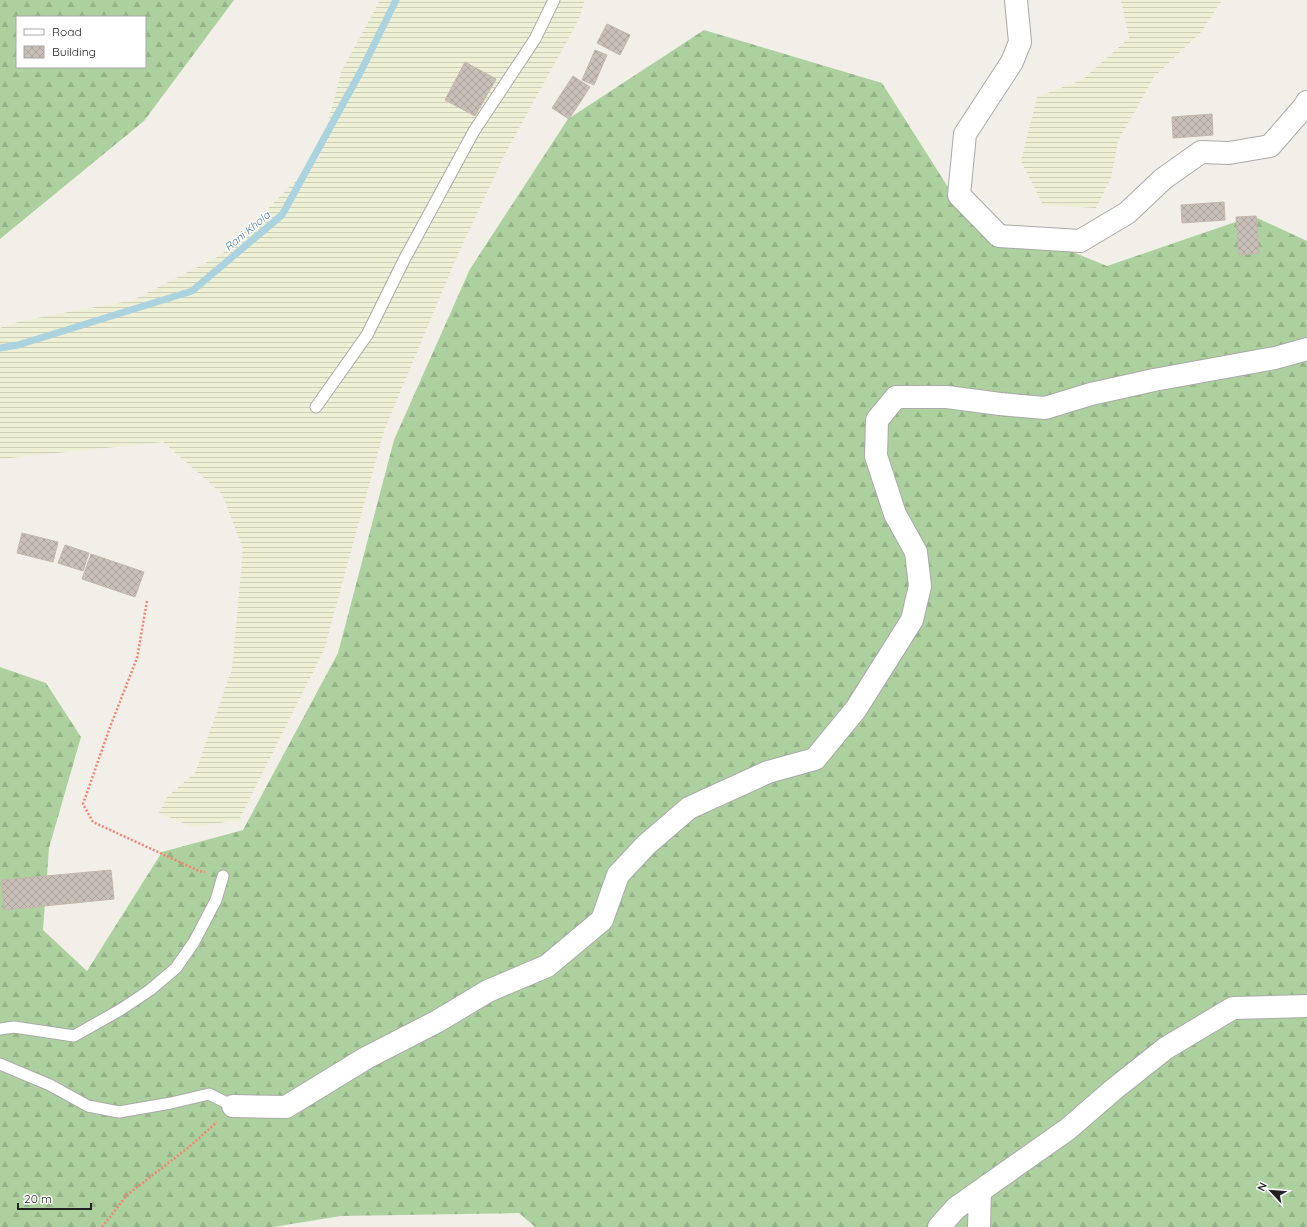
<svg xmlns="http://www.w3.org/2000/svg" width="1307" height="1227" viewBox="0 0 1307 1227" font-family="Quicksand,sans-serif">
	<defs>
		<pattern id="farmland-rules" width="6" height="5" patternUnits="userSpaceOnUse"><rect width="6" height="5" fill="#eef0d5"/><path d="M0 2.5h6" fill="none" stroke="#ccceb7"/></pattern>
		<pattern id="forest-firs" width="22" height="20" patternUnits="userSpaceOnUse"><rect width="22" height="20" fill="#add19e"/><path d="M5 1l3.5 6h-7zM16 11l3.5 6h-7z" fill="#95b388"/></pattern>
		<pattern id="building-cross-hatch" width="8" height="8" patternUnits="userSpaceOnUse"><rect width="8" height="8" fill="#c7bfb8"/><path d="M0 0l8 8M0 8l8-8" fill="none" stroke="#aba49e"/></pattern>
	</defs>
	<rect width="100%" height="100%" fill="#f2efe9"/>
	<path fill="url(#farmland-rules)" d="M380 0H585L579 19 505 154 455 261 384 431 324 650 239 820 193 827 159 813 168 796 195 773 232 669 243 549 222 494 163 442 0 459V328L21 321 133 300 221 255 319 158 341 72Z
		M1121 0H1222L1202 31 1154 77 1118 141 1111 178 1096 208 1043 205 1021 161 1037 97 1082 80 1129 38Z"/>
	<path fill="url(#forest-firs)" fill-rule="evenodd" d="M0 0H234L144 121 0 239ZM17 17H145V67H17Z
		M704 30 882 83 960 206 1107 266 1253 216 1307 241V1227H535L519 1213 341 1216 273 1227H0V667L46 683 81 737 49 848 43 930 87 971 162 852 243 830 338 653 394 440 470 269 568 119Z"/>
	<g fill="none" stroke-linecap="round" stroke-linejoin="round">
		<path stroke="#aad3df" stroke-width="7" d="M0 348 18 345 192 291 282 215 361 71 396 0"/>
	</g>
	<path fill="url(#building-cross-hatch)" stroke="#c4b6ab" d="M607 24 630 35 620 55 597 43Z
		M595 50 607 55 594 85 582 80Z
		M465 62 496 79 475 116 445 100Z
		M573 76 590 87 569 119 552 108Z
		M1212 114 1213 135 1173 138 1172 117Z
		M1224 202 1225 220 1182 223 1181 205Z
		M1256 216 1259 253 1239 255 1236 217Z
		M22 533 58 542 53 562 17 553Z
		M65 545 89 553 83 571 58 563Z
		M91 554 144 572 135 597 82 579Z
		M111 870 114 899 4 910 2 880Z"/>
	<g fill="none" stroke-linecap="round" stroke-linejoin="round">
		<g stroke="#a9a9a9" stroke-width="13">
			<path id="lane" d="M316 407 367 335 404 260 474 131 535 39 554 0
				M0 1029 14 1027 74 1036 120 1010 150 990 176 968 194 942 216 900 223 876
				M0 1064 50 1085 88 1106 119 1112 171 1103 209 1094 233 1106"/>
		</g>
		<g stroke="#a9a9a9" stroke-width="24">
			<path id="street" d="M1016 0 1020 42 1012 62 965 134 959 195 999 236 1080 241 1127 213 1163 179 1201 152 1229 153 1270 146 1304 107 1307 102
				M233 1106 286 1107 366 1058 438 1021 488 991 547 966 602 920 618 875 646 845 689 808 768 772 815 759 856 709 912 620 920 586 916 552 895 514 876 456 877 420 896 397H947L1000 404 1045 408 1091 394 1154 380 1275 358 1307 349
				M939 1227 956 1208 980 1191
				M979 1227 980 1191 1068 1129 1113 1090 1166 1048 1233 1008 1307 1006"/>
		</g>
		<path stroke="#fa8072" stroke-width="2.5" stroke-dasharray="2 2" stroke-linecap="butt" d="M147 601 137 658 110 727 83 804 93 822 199 871 205 872
			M102 1227 127 1195 189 1147 217 1122"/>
		<use href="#lane" stroke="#fff" stroke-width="11"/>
		<use href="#street" stroke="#fff" stroke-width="22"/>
	</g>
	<g text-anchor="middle" stroke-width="3" stroke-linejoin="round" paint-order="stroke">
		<g font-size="11" font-style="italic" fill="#4a7aab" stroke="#fff">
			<text transform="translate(247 231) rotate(-40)" y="4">Rani Khola</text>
		</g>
	</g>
	<rect x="16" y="16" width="130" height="52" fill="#ffffff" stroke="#a7a7a7"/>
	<rect x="24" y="29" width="20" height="6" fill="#ffffff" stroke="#a7a7a7"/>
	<text x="52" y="36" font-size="12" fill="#222222">Road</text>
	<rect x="24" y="46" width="20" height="12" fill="url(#building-cross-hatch)" stroke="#a7a7a7"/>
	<text x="52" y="56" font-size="12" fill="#222222">Building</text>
	<g transform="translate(1271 1191) rotate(296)" stroke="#ffffff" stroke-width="3" paint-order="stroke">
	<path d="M0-3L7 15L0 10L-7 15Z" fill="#222222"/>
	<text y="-6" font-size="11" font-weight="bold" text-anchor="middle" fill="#222222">N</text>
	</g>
	<path d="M18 1203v6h73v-6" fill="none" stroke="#222222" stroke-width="2"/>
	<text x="24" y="1203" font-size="12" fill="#222222" stroke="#ffffff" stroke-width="3" paint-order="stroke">20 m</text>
</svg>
